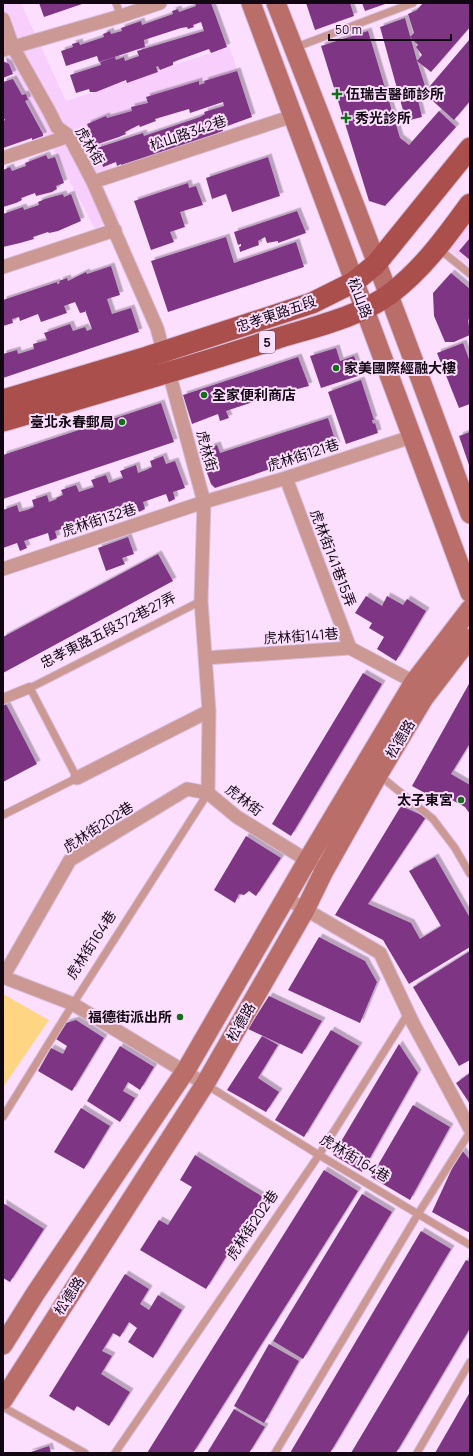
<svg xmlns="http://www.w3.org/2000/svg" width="473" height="1456" viewBox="0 0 473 1456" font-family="Manrope,'Noto Sans TC',sans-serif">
	<defs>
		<filter id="shadow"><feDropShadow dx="3.5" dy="-3.5" stdDeviation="0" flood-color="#0004"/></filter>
	</defs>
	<rect width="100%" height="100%" fill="#fcdfff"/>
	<path fill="#f8cffc" d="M3 3H21L66 101 229 47 242 83 98 133 112 168 94 174 119 216 95 229 3 54Z
		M470 216V267L444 246Z"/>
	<path fill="#fed582" d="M3 994 49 1020 3 1087Z"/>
	<path fill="#7d3684" filter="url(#shadow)" d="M39 3H85L44 17Z
		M195 3H211L227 47 211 53 209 49 173 62V65L160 70 158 66 156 67 158 72 127 83 126 80 96 92H90L89 89 76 93 70 75 101 65 100 62 115 57 116 60 124 57 125 61 139 56 137 51 204 31 201 22 193 25 194 27 188 29 187 27 181 28 144 40 145 47 99 62 97 56 66 66 61 51 73 47 72 44 79 42 80 45 104 37 103 34 110 31 111 34 122 31 121 28 141 21 142 25 173 14 172 11 178 9 179 12 196 6Z
		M306 3H350L354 16 315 30Z
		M362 3H388L365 11Z
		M423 3H470V27L431 72 417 61 426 89 416 92 422 117 406 121 380 27 405 18 417 61 422 55 416 47 418 45 410 37 414 33 408 14 417 10Z
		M368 31 400 138 409 145 439 111 456 127 385 206 369 201 321 46Z
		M470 39V101L454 120 424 93Z
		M3 61 9 64 13 74 3 78Z
		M237 71 252 117 222 128 223 131 217 133 218 138 122 168 121 164 117 166 116 162 103 167 97 148 143 133 144 136 200 117 205 114 204 112 224 106 223 102 190 113 189 109 155 119 156 121 140 127 139 125 125 132 126 134 119 137 95 145 87 124 106 116 107 118 132 111 131 107 148 103 146 97 199 81V85L205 83 204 81Z
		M13 79 22 95 26 94 28 100 25 101 43 134V136L32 140V138L3 148V121L5 120 3 117V82Z
		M46 155 48 159 55 157 64 183 56 186 57 189 52 192 36 196 35 193 21 198 22 200 16 203 3 207V170L10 167 12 171 20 168 26 166 25 163Z
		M268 157 280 196 232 212 226 194 212 199 206 178Z
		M188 183 189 188 196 186 203 205 180 212 185 227 170 232 174 242 151 250 134 201Z
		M63 194 64 197 71 194 81 221 58 231 49 233 48 232 33 237 34 239 20 243 3 247V214L23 207 24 210 39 205 38 202 45 199Z
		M297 211 306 233 278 243V241L267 243 265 237 258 241 259 245 240 252 239 247 241 246V244L238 245 234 232Z
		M226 237 234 263 296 242 304 267 168 312 151 261Z
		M470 238V260L459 251Z
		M111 266 120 295 107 299 112 314 131 308 139 332 3 378V354L17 350 18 354 34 349 33 344 47 340 44 333 70 324 73 331 85 327 87 331 92 329 85 310V312L80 313 75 302 64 306 67 313 41 322 38 314 20 321 19 317 12 319 13 323 3 326V300L57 282V284L60 283 59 281 67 278 68 281 86 272 87 274Z
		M451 273 470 289V318L468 320 470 335 454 342H445L434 316 433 293Z
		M463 343 470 362V404L459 408 437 353Z
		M336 348 340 361 354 356 361 375 321 388 310 356Z
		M298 357 309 386 282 393 285 400 277 403 274 395 226 411 229 418 220 421 218 414 192 424 183 395Z
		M361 380 374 420H372L373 424 375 423 378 433 346 444 328 392Z
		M161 403 174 442 3 499V455Z
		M328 418 337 446 215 488 211 484 199 451 217 445 220 453Z
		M470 432V468L459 436Z
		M163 456 166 464 175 461 185 488 173 492 175 499 169 502 166 494 143 502 145 509 139 512 136 504 113 512 115 519 109 521 107 514 84 521 87 529 80 531 77 524 55 531 57 538 50 541 48 533 24 541 27 548 20 551 17 543 3 548V510L17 505 19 512 27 510 34 507 32 500 47 495 49 502 57 499 56 498 63 495 61 490 76 485 79 492 94 487 91 480 106 475 109 483 117 480 123 478 120 471 136 465 138 473 146 470 152 467 150 461Z
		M128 537 134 554 122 558 125 564 106 571 98 548Z
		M158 554 173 581 3 673V637Z
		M366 596 382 606 387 596 403 605 407 599 426 611 396 661 377 649 384 637 369 628 372 623 355 613Z
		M363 673 382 684 291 836 272 824Z
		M470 682V743L451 774 470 785V814L465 807 439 793 436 799 412 786Z
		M6 704 37 764 3 782V706Z
		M401 806 426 817 368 904 411 923 420 939 441 926 409 871 435 857 470 918V947L409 984 383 940 335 915Z
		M246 836 281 858 256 896 249 891 244 895 239 894 235 903 214 890Z
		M319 937 365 961 377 982 360 1023 288 990Z
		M470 951V1060L459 1066 413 987Z
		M269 996 322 1021 302 1054 248 1029Z
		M76 1020 104 1038 72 1091 38 1071 51 1048 63 1054 67 1046 56 1039 66 1023Z
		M331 1030 359 1046 304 1137 275 1120Z
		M262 1036 278 1045 258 1078 279 1092 266 1112 227 1090Z
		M399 1044 418 1073 362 1172 333 1155Z
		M120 1046 154 1067 140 1090 128 1082 123 1091 135 1098 120 1122 87 1101Z
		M470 1073V1104L456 1083Z
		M413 1105 450 1127 410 1200 371 1177Z
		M81 1108 110 1126 84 1169 54 1152Z
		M461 1149 470 1160V1233L432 1212Z
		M195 1155 263 1197 206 1289 140 1250 159 1220 168 1225 192 1187 180 1180Z
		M324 1170 358 1191 348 1207 193 1453H147Z
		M362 1194 392 1212 303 1359 273 1341Z
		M3 1203 44 1229 10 1282 3 1278Z
		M421 1231 451 1249 330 1453H290Z
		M466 1260 470 1262V1328L396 1453H351Z
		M125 1274 149 1289 140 1304 149 1310 158 1295 182 1310 153 1358 128 1342 137 1328 129 1322 120 1337 113 1333 107 1343 102 1351 112 1356 101 1374 130 1392 109 1426 77 1406 74 1411 49 1396Z
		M269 1344 299 1361 264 1423 234 1406Z
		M470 1392V1453H435Z
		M234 1409 265 1427 249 1453H207Z
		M49 1446 51 1453H28Z"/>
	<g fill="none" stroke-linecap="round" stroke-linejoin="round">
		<g stroke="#d7bcd9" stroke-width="9">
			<path id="service" d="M116 3 121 16
				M294 48 413 3
				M438 248 470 274
				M379 775 433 819 455 848 470 874
				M3 815 77 778 30 688 201 601
				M205 1084 319 1155 470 1245
				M3 1117 73 1004 208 793
				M3 1407 85 1453
				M115 1453 319 1155 409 1012
				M275 1453 418 1214 470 1132
				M417 1453 470 1362"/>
		</g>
		<g stroke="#d7bcd9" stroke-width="12">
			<path id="pedestrian" d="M3 699 30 688"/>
		</g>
		<g stroke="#d7bcd9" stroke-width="15">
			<path id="minor" d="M3 19 13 47 49 111 57 127 69 136 93 182 157 328 204 502 201 601 209 711 208 793 237 817 313 864
				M3 50 121 16 160 3
				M3 158 69 136
				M93 182 293 116
				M3 267 115 230
				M286 478 350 648
				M3 569 204 502 286 478 411 437
				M205 658 350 648 414 682
				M77 778 209 711
				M286 898 380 953 413 1023 470 1129
				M3 977 70 860 187 789 208 793
				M3 977 73 1004 205 1084"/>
		</g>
		<g stroke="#d7bcd9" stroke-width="21">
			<path id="secondary" d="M251 3 470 593
				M276 3C343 173 408 343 470 514
				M3 1345 35 1294 186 1070 307 861 414 682 470 609
				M3 1400 205 1084 305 910 324 871 378 775 424 698 470 638"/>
		</g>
		<g stroke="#d7bcd9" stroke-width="23">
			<path id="primary" d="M3 400 147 357 312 303 354 282 376 264 470 148
				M3 421C94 394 185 369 275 339 313 327 357 318 390 294 423 269 446 237 470 204"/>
		</g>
		<use href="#service" stroke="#cc9894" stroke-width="7"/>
		<use href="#pedestrian" stroke="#cc9894" stroke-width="10"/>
		<use href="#minor" stroke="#cc9894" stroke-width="13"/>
		<use href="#secondary" stroke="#ba6e6a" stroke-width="19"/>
		<use href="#primary" stroke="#aa4f4c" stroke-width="21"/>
	</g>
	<g fill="#136e19" stroke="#fcdfff" stroke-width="1.5">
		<path d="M335 88h4v4h4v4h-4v4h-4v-4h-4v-4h4z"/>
		<path d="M344 112h4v4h4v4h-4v4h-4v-4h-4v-4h4z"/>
		<circle cx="336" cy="368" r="4"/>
		<circle cx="204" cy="395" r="4"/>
		<circle cx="122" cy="422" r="4"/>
		<circle cx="461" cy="800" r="4"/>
		<circle cx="180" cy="1017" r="4"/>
	</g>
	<g text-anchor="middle" stroke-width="4" stroke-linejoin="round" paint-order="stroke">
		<rect fill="#fcdfff" stroke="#58475a" stroke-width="1" x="259" y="331" width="16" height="22" rx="3"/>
		<g font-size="13" font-weight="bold" fill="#120613">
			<text x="267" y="347">5</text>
		</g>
		<g font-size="14" font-weight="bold" fill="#120613" stroke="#fcdfff" text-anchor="start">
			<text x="346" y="99">伍瑞吉醫師診所</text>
			<text x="355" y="123">秀光診所</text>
			<text x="344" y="373">家美國際經融大樓</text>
			<text x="212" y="400">全家便利商店</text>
			<text x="114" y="427" text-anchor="end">臺北永春郵局</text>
			<text x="453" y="805" text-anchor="end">太子東宮</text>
			<text x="172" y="1022" text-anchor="end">福德街派出所</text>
		</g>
		<g font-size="14" fill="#120613" stroke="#fcdfff">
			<text transform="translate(188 133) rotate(-19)" y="5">松山路342巷</text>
			<text transform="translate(90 146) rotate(59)" y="5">虎林街</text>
			<text transform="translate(360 298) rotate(69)" y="5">松山路</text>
			<text transform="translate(276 314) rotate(-19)" y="5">忠孝東路五段</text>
			<text transform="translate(207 451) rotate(75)" y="5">虎林街</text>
			<text transform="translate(303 455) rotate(-18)" y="5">虎林街121巷</text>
			<text transform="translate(99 520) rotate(-18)" y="5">虎林街132巷</text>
			<text transform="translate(333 558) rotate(69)" y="5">虎林街141巷15弄</text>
			<text transform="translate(108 630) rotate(-27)" y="5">忠孝東路五段372巷27弄</text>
			<text transform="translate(301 636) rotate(-4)" y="5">虎林街141巷</text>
			<text transform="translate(400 739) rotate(-59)" y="5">松德路</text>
			<text transform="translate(244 800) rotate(37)" y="5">虎林街</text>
			<text transform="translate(98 827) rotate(-33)" y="5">虎林街202巷</text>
			<text transform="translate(91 945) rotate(-57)" y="5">虎林街164巷</text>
			<text transform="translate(241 1022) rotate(-60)" y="5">松德路</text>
			<text transform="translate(355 1158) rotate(31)" y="5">虎林街164巷</text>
			<text transform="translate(252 1225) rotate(-56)" y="5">虎林街202巷</text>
			<text transform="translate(69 1296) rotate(-57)" y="5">松德路</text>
		</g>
	</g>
	<rect width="473" height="1456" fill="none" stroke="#120613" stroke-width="8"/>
	<path d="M329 34v6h122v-6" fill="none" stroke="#120613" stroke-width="2"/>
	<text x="335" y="34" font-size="12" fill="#120613" stroke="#fcdfff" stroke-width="3" paint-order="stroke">50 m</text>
</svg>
